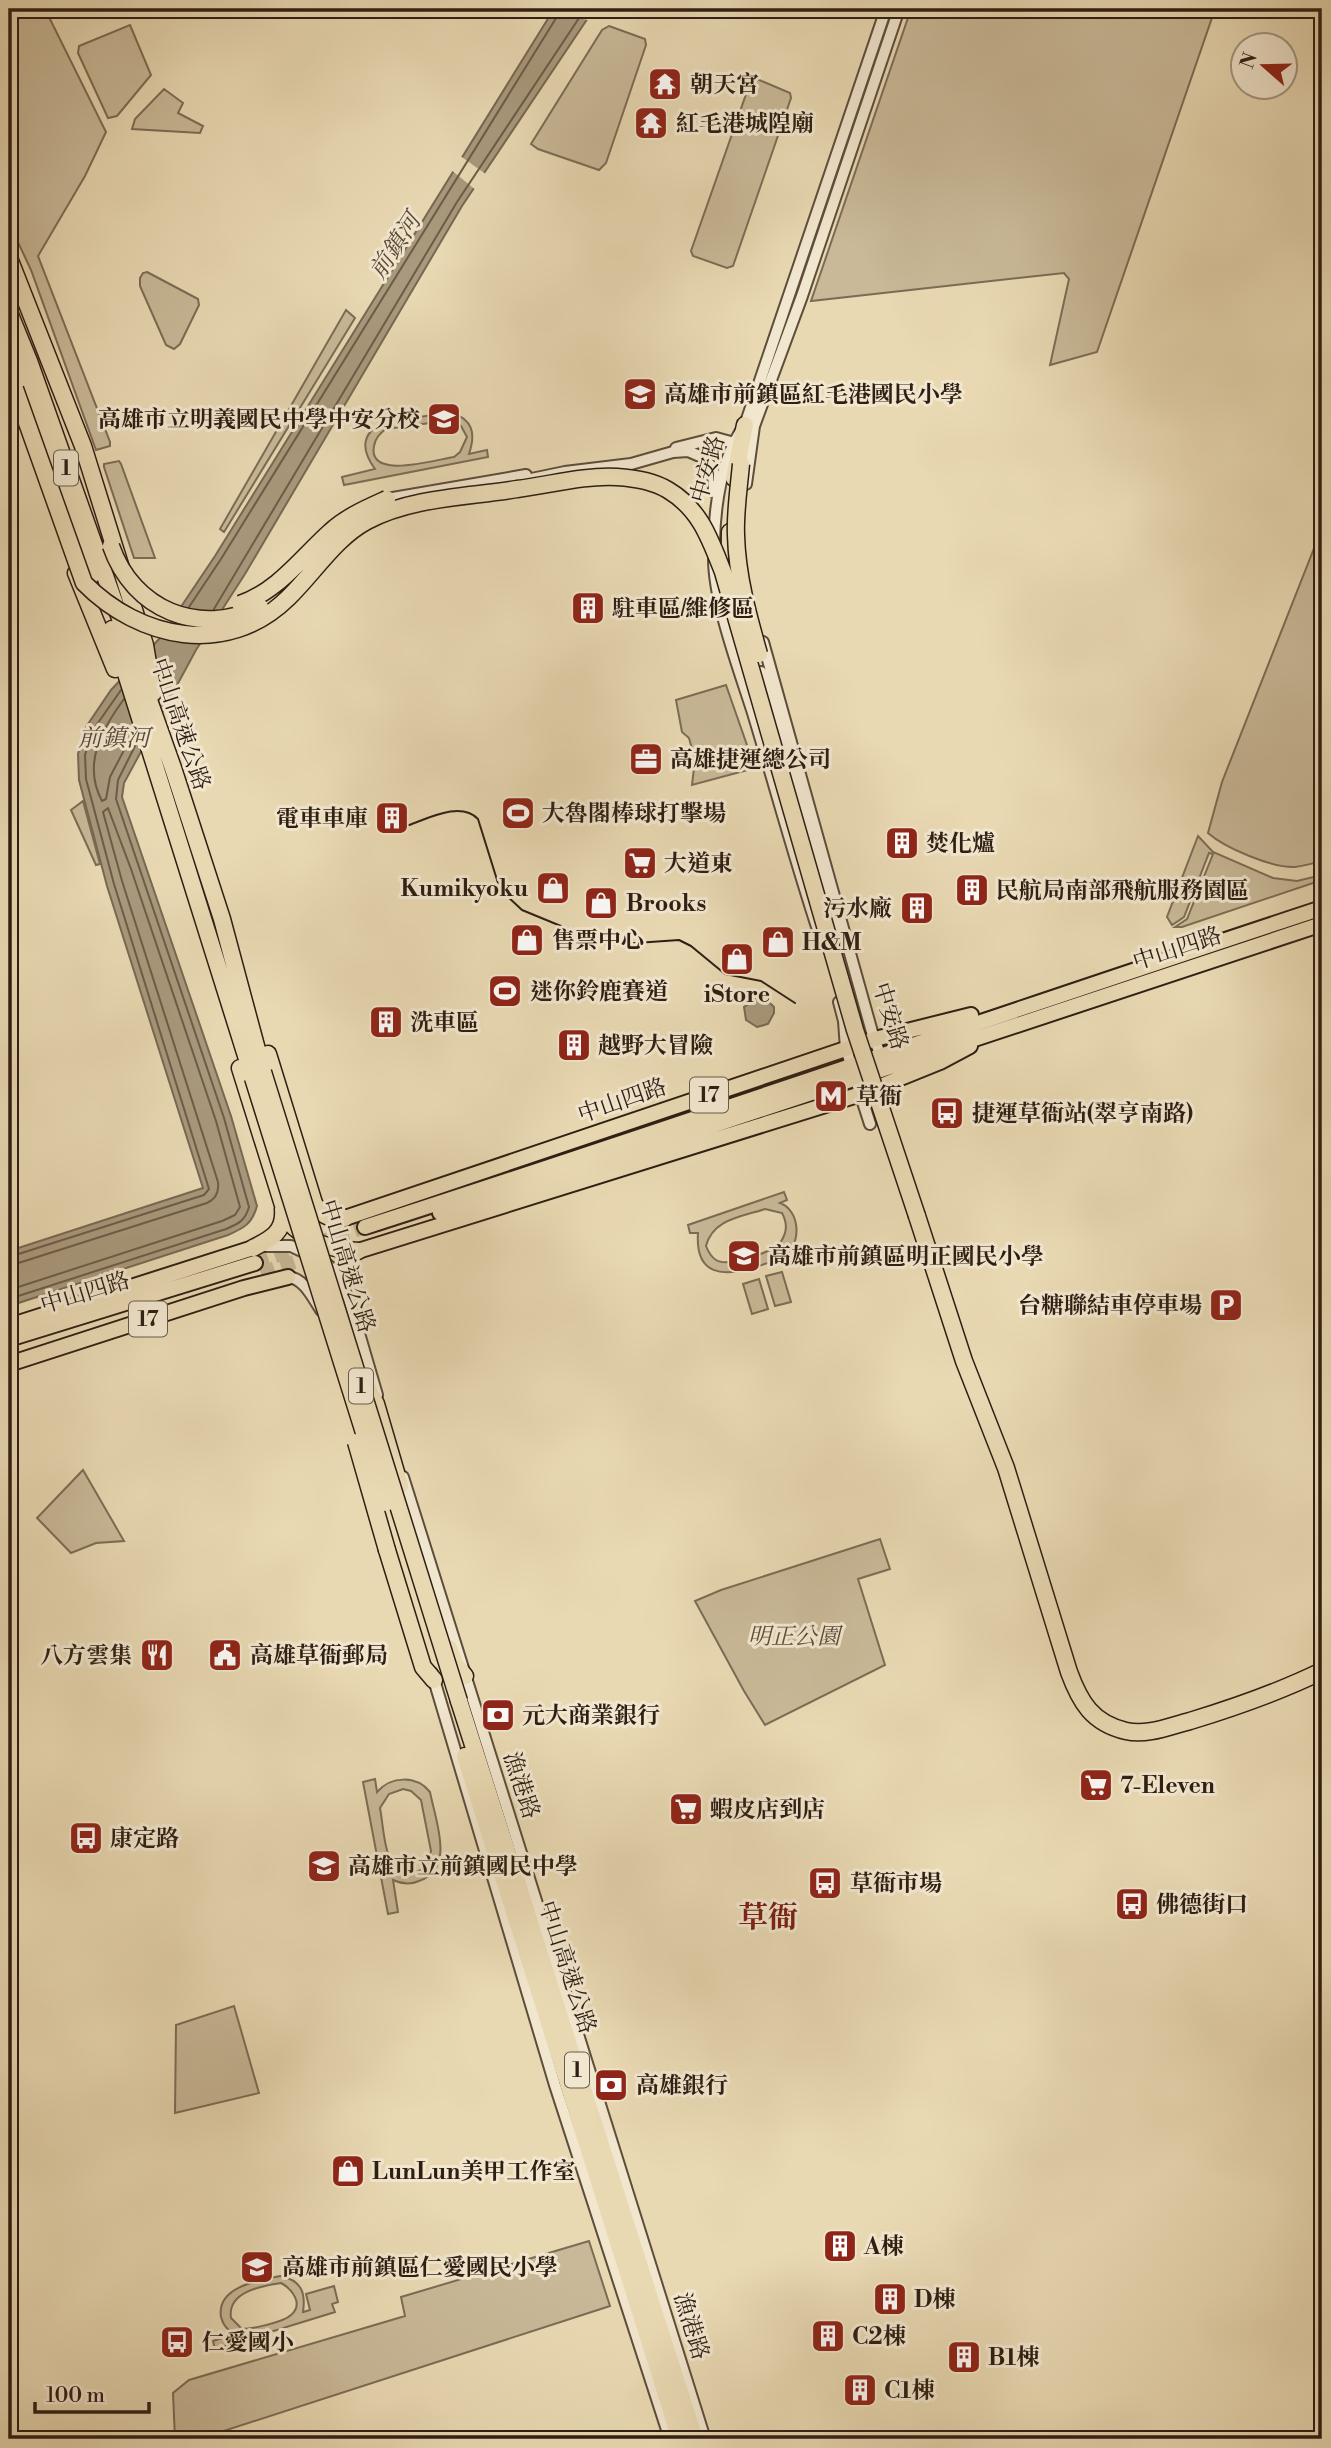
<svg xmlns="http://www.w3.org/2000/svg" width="1331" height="2448" viewBox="0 0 1331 2448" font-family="'Libre Bodoni','Noto Serif TC',serif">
	<rect width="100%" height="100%" fill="#e9d9b3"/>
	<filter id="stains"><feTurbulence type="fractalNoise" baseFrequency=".00286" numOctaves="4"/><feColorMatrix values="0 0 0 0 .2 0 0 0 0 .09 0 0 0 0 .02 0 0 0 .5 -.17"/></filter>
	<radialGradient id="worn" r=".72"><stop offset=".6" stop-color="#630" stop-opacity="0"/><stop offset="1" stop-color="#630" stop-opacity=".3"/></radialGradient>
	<path fill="#c9b998" stroke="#7c6c56" stroke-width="2" fill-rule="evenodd" d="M9 9H45L106 132 85 176 38 256 110 442V446L96 450 31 270 9 223Z
		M911 9H1215L1097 352 1050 365 1069 279 1064 273 811 301Z
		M130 25 151 75 117 116 108 118 78 53 79 46Z
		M609 26 645 39 646 45 606 163 599 170 538 149 531 144 602 30Z
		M757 79 790 93 791 98 733 266 727 268 693 256 691 251 750 83Z
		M164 89 183 103 178 113 203 126 200 133 132 129 135 119Z
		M147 272 198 299 199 305 180 344 174 349 166 345 140 286V278L143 273Z
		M346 310 355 318 224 532 220 529Z
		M451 412C473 420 476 433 469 454L487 450 488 457 344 485 342 477 375 469C362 451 360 435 382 423ZM452 420 461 426 467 437 460 452 454 457C438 459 367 481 374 446 375 439 380 433 386 429Z
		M119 461 121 464 155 558H134L104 467V464Z
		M1322 528V861C1314 863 1304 866 1295 867 1272 868 1225 848 1208 833L1222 782Z
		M726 685 755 768 692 785 695 760 689 738 682 732 676 700Z
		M83 801 100 864 96 865 71 810Z
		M1198 836 1213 852 1273 878 1297 881 1322 875V880L1182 927H1175L1187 919 1213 854 1209 853 1184 917 1172 925 1167 917Z
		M784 1192 787 1200 780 1203C799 1210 802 1240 787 1254 779 1261 766 1263 756 1267 723 1277 695 1276 698 1233H690L688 1225ZM765 1209 782 1213C789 1226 786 1236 777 1247 764 1253 728 1268 716 1260 711 1257 708 1251 706 1246 713 1219 741 1217 765 1209Z
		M782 1272 791 1302 775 1306 766 1276Z
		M759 1279 768 1309 752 1314 743 1284Z
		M83 1470 124 1541 96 1543 71 1553 37 1518Z
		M880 1539 890 1569 858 1579 885 1665 765 1725 744 1691 695 1601 721 1590Z
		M375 1779 377 1792C391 1776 416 1775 430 1792 435 1819 456 1869 419 1881 410 1885 402 1884 393 1880L398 1912 388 1914 363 1782ZM403 1789 411 1791 421 1800 431 1851 426 1867C384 1892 385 1834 380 1808L389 1794Z
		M234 2006 259 2093 175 2113 176 2025Z
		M589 2241 610 2306 199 2439H175L173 2393 189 2380 405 2316 401 2297Z
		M280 2276C301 2280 306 2292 303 2312L310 2310 306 2294 334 2286 338 2302 332 2304 335 2312 215 2349 213 2341 234 2334C227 2330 223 2325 221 2317 216 2287 259 2280 280 2276ZM281 2283C292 2289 304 2304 291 2315 284 2322 252 2329 242 2329L231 2318C227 2292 261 2286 281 2283Z"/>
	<path fill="#a9997d" stroke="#786853" stroke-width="2" d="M554 9H594L462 206 245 574 196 650 124 783 122 797 231 1116 257 1206C252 1224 244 1228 228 1235L9 1306V1251L203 1188 107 886 79 780 78 754 86 727 111 690 160 638 215 556Z
		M761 995 774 1007V1013L768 1024 757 1027 746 1020 744 1007Z"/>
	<path fill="#e9d9b3" d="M554 9H597L590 21Z
		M459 155 487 175 477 191 450 169Z"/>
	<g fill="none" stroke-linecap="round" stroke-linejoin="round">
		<path stroke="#6c5c48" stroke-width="2" d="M189 607 221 559 558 15 559 9
			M214 609 457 202 585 9
			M124 699C102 729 82 764 102 801L106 799 110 777 134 731
			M9 1257 204 1195 209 1189 114 884 86 779 85 755 93 730 121 690
			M9 1266 207 1203C216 1199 219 1191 218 1182L122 881 103 812 108 808 131 869 216 1121 240 1207 235 1215 222 1221 9 1290
			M9 1299 226 1229C238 1224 245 1221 249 1207L224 1118 116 799 118 780 137 742"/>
		<path stroke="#c4b493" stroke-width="14" stroke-dasharray="14 7" stroke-linecap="butt" d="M255 1263 365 1227
			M261 1273 320 1253"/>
		<g stroke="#5d4d3b" stroke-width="14">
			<path id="minor" d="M676 448 716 438 738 444
				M517 482 565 472 631 464 673 452 688 451 702 457 713 468 714 492
				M746 484 754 426 802 296 899 9
				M387 499 526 475
				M714 542C715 502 721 458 745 425L886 9
				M714 558C714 603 739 669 753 713 775 786 795 860 819 933
				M763 642 872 1032 882 1060
				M761 672 830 910 839 928
				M839 1002 844 1021 846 1049 870 1124
				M262 1246H291L310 1255
				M324 1262 336 1272 349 1299 377 1395
				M288 1277C304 1278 313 1298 321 1310
				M403 1477 705 2439
				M432 1673 555 2085 670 2439"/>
		</g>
		<g stroke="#2e1e13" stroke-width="18">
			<path id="major" d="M440 1213 603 1162 1322 924
				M345 1218 875 1039 971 1015
				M365 1227C685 1124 1003 1013 1322 908
				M358 1251 861 1094 940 1062 970 1046
				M9 1326 253 1248
				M9 1339 255 1263
				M9 1364 244 1288 288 1277"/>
		</g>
		<g stroke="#2e1e13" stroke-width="19">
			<path id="highway" d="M9 258 83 446 145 645 153 693
				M9 312 29 361 173 768 222 919 263 1072
				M9 348 92 575
				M734 478 745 425
				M76 573 115 669
				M729 586 730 532
				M112 629 253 1078
				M268 1054 314 1203C321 1216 331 1220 345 1218
				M240 1068 288 1221C308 1243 330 1249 358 1251
				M917 1216 964 1361 1006 1468 1069 1672C1080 1702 1092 1723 1126 1731 1147 1736 1170 1726 1190 1721 1236 1707 1279 1692 1322 1671
				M253 1248C271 1239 285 1232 283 1209
				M363 1379 376 1404 400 1486
				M387 1550 423 1667 434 1680
				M449 1648 455 1664 465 1676
				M459 1701 695 2439
				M465 1756 680 2439"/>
		</g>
		<use href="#minor" stroke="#f1e6ce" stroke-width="10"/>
		<use href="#major" stroke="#e9d9b3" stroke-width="14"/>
		<use href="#highway" stroke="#e9d9b3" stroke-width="16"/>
		<path stroke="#2e1e13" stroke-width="2" d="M403 825H409C429 818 461 801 478 819L498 883 505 894 522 910 607 945 679 940 691 946 725 974 761 981 795 1003"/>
		<g stroke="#2e1e13" stroke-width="19" stroke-linecap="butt">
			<path id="highway-bridge" d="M15 389 84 583C139 639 227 658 288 598 314 573 335 538 367 521 412 497 469 497 517 489 550 485 584 475 617 477 634 478 653 481 668 490 700 509 710 539 723 572L855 1030 917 1216
				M741 464C739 487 735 512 736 535 737 576 748 615 759 654
				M111 546C133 610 199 637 260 607
				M240 604C278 591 301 558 330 532 346 517 367 508 387 499
				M263 1072 459 1701
				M253 1078 386 1503
				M356 1442 387 1550"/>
		</g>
		<use href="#highway-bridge" stroke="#e9d9b3" stroke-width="16"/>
	</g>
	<defs>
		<g id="temple-square" transform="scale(1.75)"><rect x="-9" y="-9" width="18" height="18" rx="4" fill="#8f2418" stroke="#f1e6ce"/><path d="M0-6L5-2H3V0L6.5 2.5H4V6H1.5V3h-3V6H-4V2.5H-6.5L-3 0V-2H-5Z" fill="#fff"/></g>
		<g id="school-square" transform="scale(1.75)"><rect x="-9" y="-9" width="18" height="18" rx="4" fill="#8f2418" stroke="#f1e6ce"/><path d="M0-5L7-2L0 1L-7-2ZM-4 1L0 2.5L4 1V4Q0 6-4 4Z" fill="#fff"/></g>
		<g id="building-square" transform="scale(1.75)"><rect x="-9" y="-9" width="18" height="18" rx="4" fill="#8f2418" stroke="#f1e6ce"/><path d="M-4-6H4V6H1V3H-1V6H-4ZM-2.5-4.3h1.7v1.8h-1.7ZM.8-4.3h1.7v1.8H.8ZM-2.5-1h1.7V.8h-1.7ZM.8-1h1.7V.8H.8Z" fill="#fff"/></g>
		<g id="office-square" transform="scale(1.75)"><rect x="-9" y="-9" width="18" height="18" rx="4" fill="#8f2418" stroke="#f1e6ce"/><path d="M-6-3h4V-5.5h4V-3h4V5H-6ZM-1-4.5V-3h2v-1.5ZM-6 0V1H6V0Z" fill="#fff"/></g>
		<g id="stadium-square" transform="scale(1.75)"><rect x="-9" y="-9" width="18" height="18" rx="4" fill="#8f2418" stroke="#f1e6ce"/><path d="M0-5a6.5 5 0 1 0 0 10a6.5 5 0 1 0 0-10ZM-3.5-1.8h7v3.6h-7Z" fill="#fff"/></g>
		<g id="supermarket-square" transform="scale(1.75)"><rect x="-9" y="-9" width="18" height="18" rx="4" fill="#8f2418" stroke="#f1e6ce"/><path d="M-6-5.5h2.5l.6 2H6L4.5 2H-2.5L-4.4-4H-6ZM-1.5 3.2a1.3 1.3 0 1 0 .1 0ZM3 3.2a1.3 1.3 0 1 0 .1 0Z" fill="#fff"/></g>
		<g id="shop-square" transform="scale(1.75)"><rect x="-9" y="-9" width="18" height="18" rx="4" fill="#8f2418" stroke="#f1e6ce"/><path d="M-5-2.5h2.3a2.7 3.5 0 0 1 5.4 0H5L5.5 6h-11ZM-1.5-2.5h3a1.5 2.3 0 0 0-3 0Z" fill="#fff"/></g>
		<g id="metro-square" transform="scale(1.75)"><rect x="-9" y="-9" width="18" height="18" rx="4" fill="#8f2418" stroke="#f1e6ce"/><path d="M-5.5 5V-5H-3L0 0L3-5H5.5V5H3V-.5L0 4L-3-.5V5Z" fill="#fff"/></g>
		<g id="bus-square" transform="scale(1.75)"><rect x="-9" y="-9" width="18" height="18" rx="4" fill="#8f2418" stroke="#f1e6ce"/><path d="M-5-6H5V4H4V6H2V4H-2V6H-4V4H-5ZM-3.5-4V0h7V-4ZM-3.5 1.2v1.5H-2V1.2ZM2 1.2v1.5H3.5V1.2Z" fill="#fff"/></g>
		<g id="parking-square" transform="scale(1.75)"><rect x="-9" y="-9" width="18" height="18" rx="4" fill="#8f2418" stroke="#f1e6ce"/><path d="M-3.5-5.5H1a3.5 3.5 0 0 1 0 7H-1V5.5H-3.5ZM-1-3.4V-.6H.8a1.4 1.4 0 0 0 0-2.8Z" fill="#fff"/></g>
		<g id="restaurant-square" transform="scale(1.75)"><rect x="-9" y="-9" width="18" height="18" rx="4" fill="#8f2418" stroke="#f1e6ce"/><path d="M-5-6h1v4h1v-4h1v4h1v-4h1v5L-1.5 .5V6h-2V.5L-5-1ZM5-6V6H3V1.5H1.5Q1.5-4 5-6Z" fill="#fff"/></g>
		<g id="civic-square" transform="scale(1.75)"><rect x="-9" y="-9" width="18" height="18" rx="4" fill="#8f2418" stroke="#f1e6ce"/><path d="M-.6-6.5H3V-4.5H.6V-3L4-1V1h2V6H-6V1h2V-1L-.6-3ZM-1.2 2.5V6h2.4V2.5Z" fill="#fff"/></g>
		<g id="bank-square" transform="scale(1.75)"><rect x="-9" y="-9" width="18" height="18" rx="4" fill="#8f2418" stroke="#f1e6ce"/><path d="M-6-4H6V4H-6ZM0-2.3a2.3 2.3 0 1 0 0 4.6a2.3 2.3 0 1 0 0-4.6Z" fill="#fff"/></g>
	</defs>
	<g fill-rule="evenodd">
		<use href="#temple-square" x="665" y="84"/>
		<use href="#temple-square" x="651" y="123"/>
		<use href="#school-square" x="640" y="394"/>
		<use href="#school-square" x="444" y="419"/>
		<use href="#building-square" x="588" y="608"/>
		<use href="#office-square" x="646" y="759"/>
		<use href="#stadium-square" x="518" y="813"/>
		<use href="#building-square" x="392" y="818"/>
		<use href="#building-square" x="902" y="843"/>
		<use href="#supermarket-square" x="640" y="863"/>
		<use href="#shop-square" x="553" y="888"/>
		<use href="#building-square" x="972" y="890"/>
		<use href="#shop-square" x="601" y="903"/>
		<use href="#building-square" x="917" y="908"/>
		<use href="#shop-square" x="527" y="940"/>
		<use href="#shop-square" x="778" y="942"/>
		<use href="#shop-square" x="737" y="959"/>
		<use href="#stadium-square" x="505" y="991"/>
		<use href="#building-square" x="386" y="1022"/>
		<use href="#building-square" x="574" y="1045"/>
		<use href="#metro-square" x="831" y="1096"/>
		<use href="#bus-square" x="947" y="1113"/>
		<use href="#school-square" x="744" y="1256"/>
		<use href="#parking-square" x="1226" y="1305"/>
		<use href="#restaurant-square" x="157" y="1655"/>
		<use href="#civic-square" x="225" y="1655"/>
		<use href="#bank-square" x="498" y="1715"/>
		<use href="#supermarket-square" x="1096" y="1785"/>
		<use href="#supermarket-square" x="686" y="1809"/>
		<use href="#bus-square" x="86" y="1838"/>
		<use href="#school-square" x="324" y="1866"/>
		<use href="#bus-square" x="825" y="1883"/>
		<use href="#bus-square" x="1132" y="1904"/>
		<use href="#bank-square" x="611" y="2085"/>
		<use href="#shop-square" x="348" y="2171"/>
		<use href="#building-square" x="840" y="2246"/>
		<use href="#school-square" x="257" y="2267"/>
		<use href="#building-square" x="890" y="2299"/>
		<use href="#building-square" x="828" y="2336"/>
		<use href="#bus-square" x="177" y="2342"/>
		<use href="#building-square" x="964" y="2357"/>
		<use href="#building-square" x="860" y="2390"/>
	</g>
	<g text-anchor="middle" stroke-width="6" stroke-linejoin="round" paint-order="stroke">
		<g fill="#f1e6ce" stroke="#685a4b" stroke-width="2">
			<rect x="54" y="450.5" width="24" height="35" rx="5"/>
			<rect x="690" y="1077.5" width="38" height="35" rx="5"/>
			<rect x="129" y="1301.5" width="38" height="35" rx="5"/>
			<rect x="349" y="1368.5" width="24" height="35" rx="5"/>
			<rect x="565" y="2052.5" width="24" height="35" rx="5"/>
		</g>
		<g font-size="21" font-weight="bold" fill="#2e1e13">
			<text x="66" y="475">1</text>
			<text x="709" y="1102">17</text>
			<text x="148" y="1326">17</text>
			<text x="361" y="1393">1</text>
			<text x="577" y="2077">1</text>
		</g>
		<g font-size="23" font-weight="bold" fill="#2e1e13" stroke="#f1e6ce" text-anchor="start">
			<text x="690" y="92">朝天宮</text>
			<text x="676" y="131">紅毛港城隍廟</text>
			<text x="664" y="402">高雄市前鎮區紅毛港國民小學</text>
			<text x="420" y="427" text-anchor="end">高雄市立明義國民中學中安分校</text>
			<text x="612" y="616">駐車區/維修區</text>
			<text x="670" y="767">高雄捷運總公司</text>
			<text x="542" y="821">大魯閣棒球打擊場</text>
			<text x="368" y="826" text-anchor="end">電車車庫</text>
			<text x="926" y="851">焚化爐</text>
			<text x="664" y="871">大道東</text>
			<text x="528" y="896" text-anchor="end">Kumikyoku</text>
			<text x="996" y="898">民航局南部飛航服務園區</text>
			<text x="626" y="911">Brooks</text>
			<text x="892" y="916" text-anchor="end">污水廠</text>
			<text x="552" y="948">售票中心</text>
			<text x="802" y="950">H&amp;M</text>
			<text x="530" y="999">迷你鈴鹿賽道</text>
			<text x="737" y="1002" text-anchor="middle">iStore</text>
			<text x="410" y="1030">洗車區</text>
			<text x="598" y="1053">越野大冒險</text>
			<text x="856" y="1104">草衙</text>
			<text x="972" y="1121">捷運草衙站(翠亨南路)</text>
			<text x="768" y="1264">高雄市前鎮區明正國民小學</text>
			<text x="1202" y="1313" text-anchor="end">台糖聯結車停車場</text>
			<text x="132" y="1663" text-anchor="end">八方雲集</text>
			<text x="250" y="1663">高雄草衙郵局</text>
			<text x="522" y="1723">元大商業銀行</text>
			<text x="1120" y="1793">7-Eleven</text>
			<text x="710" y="1817">蝦皮店到店</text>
			<text x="110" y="1846">康定路</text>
			<text x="348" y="1874">高雄市立前鎮國民中學</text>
			<text x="850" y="1891">草衙市場</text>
			<text x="1156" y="1912">佛德街口</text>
			<text x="636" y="2093">高雄銀行</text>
			<text x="372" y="2179">LunLun美甲工作室</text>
			<text x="864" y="2254">A棟</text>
			<text x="282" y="2275">高雄市前鎮區仁愛國民小學</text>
			<text x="914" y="2307">D棟</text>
			<text x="852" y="2344">C2棟</text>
			<text x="202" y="2350">仁愛國小</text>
			<text x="988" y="2365">B1棟</text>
			<text x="884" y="2398">C1棟</text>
		</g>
		<g font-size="23" fill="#2e1e13" stroke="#f1e6ce">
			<text transform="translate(707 469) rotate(-74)" y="8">中安路</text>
			<text transform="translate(181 724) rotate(71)" y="8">中山高速公路</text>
			<text transform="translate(1177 948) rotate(-18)" y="8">中山四路</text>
			<text transform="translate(891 1016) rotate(73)" y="8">中安路</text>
			<text transform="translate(622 1100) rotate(-19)" y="8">中山四路</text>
			<text transform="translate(348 1266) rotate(73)" y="8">中山高速公路</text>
			<text transform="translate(85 1292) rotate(-17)" y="8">中山四路</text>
			<text transform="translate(522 1785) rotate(72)" y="8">漁港路</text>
			<text transform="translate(568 1967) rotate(72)" y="8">中山高速公路</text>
			<text transform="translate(692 2326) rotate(73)" y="8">漁港路</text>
		</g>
		<g font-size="23" font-style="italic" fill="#5c4c3b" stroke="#f1e6ce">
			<text x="794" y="1644">明正公園</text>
		</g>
		<g font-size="24" font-style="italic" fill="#594938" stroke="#f1e6ce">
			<text transform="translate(395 246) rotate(-57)" y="8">前鎮河</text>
			<text x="114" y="746">前鎮河</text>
		</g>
		<g font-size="30" font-weight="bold" fill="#7a1f14" stroke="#f1e6ce">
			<text x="768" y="1927">草衙</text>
		</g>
	</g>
	<rect width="1331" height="2448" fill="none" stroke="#e9d9b3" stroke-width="35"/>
	<rect x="10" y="10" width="1310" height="2427" fill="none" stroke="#2e1e13" stroke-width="3.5"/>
	<rect x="18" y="18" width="1296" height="2413" fill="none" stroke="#2e1e13" stroke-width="2"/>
	<g transform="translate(1264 66) rotate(290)"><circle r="33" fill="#f1e6ce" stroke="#a39683" stroke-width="2"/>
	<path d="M0-5L12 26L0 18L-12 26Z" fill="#8f2418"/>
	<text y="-10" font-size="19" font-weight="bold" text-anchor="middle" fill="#2e1e13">N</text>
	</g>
	<path d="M35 2402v10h114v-10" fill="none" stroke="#2e1e13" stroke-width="3.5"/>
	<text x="46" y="2402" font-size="21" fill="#2e1e13" stroke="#f1e6ce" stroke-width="5" paint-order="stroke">100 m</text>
	<rect width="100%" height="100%" filter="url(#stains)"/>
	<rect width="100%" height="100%" fill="url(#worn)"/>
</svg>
